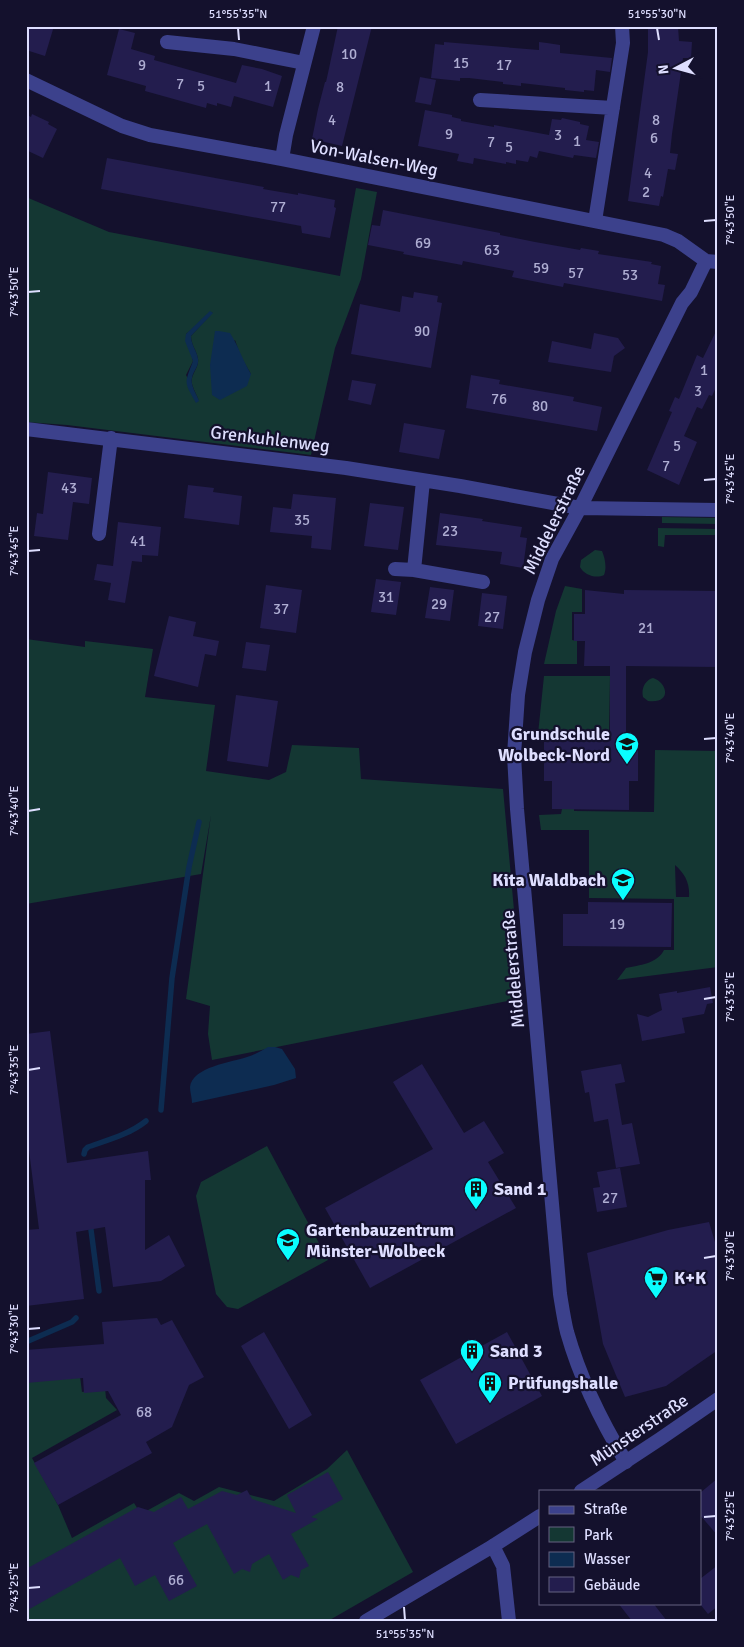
<svg xmlns="http://www.w3.org/2000/svg" width="744" height="1647" viewBox="0 0 744 1647" font-family="Signika,sans-serif">
	<rect width="100%" height="100%" fill="#14112d"/>
	<path fill="#143733" fill-rule="evenodd" d="M356 188 377 192 361 279 335 348 311 455 67 425 26 422V197L109 232 340 276ZM213 312 191 336C191 345 197 351 198 359 199 366 194 371 192 378 190 385 197 394 199 401L186 375 193 361 186 334ZM235 340 241 357 251 374 210 365Z
		M662 517 718 518V524L662 523Z
		M658 528 718 529V535H665L664 547 658 546Z
		M595 550 602 551C605 558 607 568 604 575 596 579 584 575 580 567L581 560Z
		M565 586 582 589V612H572V640L577 641V664H544L556 611Z
		M26 639 85 647V641L153 649 145 697 215 705 206 771 269 780 286 772 292 745 359 748 361 779 503 789 522 998 212 1060 208 1034 210 1006 186 999 211 815 201 874 26 904Z
		M544 676H610L609 735 538 734Z
		M653 678C667 682 673 704 648 701L643 697C641 689 645 680 653 678Z
		M655 750 718 751V967L617 980 626 968C639 965 657 964 664 950H674V899L589 898V830H541L539 815 561 814 562 809H574V811L654 812ZM675 865C685 874 690 883 689 897H676Z
		M267 1146 328 1260 238 1309 227 1307 216 1294 196 1196 201 1182Z
		M80 1376 82 1392 105 1388 106 1398 117 1410 32 1458 58 1505 72 1538 134 1503 141 1514 179 1493 194 1501 219 1487 274 1501 327 1469 347 1450 413 1572 328 1621H26V1389L30 1381Z"/>
	<path fill="#0d2c51" d="M210 311 213 313 191 336C191 345 197 351 198 359 199 367 193 371 192 378 190 385 197 395 199 401L196 403C184 381 184 385 193 361L185 341 186 334Z
		M215 331H219L230 333C238 345 243 361 251 374L247 386 220 400 212 395 210 365Z
		M268 1047H275L282 1049 295 1069 296 1078 274 1085 192 1103C192 1098 190 1092 190 1087 192 1067 232 1062 247 1057 254 1055 261 1051 268 1047Z"/>
	<g fill="none" stroke-linecap="round" stroke-linejoin="round">
		<path stroke="#0d2c51" stroke-width="5.5" d="M161 1110 172 978 189 867 199 822
			M84 1154 85 1150 88 1147C108 1140 130 1134 146 1121
			M90 1222 99 1291
			M26 1342 72 1322 76 1318"/>
	</g>
	<path fill="#231d4e" d="M26 26H54L45 56 26 50Z
		M338 26H372L342 146 312 139 318 109 325 82H326L328 73Z
		M648 26H678L679 41 692 42 691 58H683L672 134 670 153 678 154 675 170 668 169 663 197 661 196 659 206 628 201 648 52Z
		M119 29 135 33 131 49 155 56 154 60 236 83 242 65 262 69 282 76 273 107 234 96 231 107 217 103V106L207 103 206 108 145 91 146 86 107 75Z
		M444 42 539 50V42L547 43 560 45V53L612 58 610 72 596 70 594 91 584 90V92L565 90V88L521 83V86L503 84V82L469 78H460V81L431 78 435 44 444 45Z
		M420 77 436 80 431 105 415 102Z
		M425 110 452 115V117L461 119V121L494 127V125L549 135 552 119 561 120 562 118 580 122V124L589 126 586 140 599 142 596 158 574 155 573 158 539 151 537 158 530 156 528 162 516 160V164L506 162V164L474 158 473 164 457 161 459 154 418 146Z
		M26 114 31 117 32 114 49 122 48 124 57 129 43 158 26 150Z
		M107 158 264 187 263 189 298 195V193L335 200 334 207 336 208 330 238 302 233 301 226 101 189Z
		M383 210 500 233V235L535 242 580 250 581 248 599 251 598 254 652 262 651 264 661 266 658 284 665 285 662 301 564 283 563 287 512 277 514 271 463 261 462 265 403 254 404 252 368 245 372 225 380 226Z
		M414 292 438 296 437 302 442 303 431 368 351 354 360 304 400 312 402 296 413 298Z
		M718 327V383L712 396 709 395 702 409 697 407 684 436 697 442 679 485 647 470 672 412 669 411 675 397 679 399 697 355 703 358Z
		M594 333 618 338 625 348 614 356 611 372 548 362 552 341 591 349Z
		M471 375 500 380 499 384 574 397 573 401 602 407 597 431 466 408Z
		M352 380 376 384 371 405 348 400Z
		M404 423 445 430 439 459 399 452Z
		M48 472 92 478 89 504 73 502 68 540 34 536 37 513 43 514Z
		M188 485 214 488 213 492 242 496 239 525 184 518Z
		M293 494 336 498 331 550 311 548 312 536 270 532 273 507 291 509Z
		M370 503 404 507 398 550 364 546Z
		M440 513 483 519 482 521 522 527 520 537 527 538 523 568 500 564 502 552 436 545Z
		M118 522 161 527 158 556 142 555V562L132 561 125 603 108 600 111 583 94 580 97 564 113 566Z
		M376 579 401 582 396 615 371 612Z
		M266 585 302 590 296 633 260 628Z
		M430 587 454 590 450 621 425 618Z
		M585 590 624 594V590L718 591V667L626 666V739H638V781H629V810L552 809V781H544V739H610V666H584L585 641H574V614H585Z
		M482 593 507 596 503 629 478 626Z
		M169 616 196 622 193 636 219 641 216 656 205 654 198 687 154 676Z
		M246 642 270 645 266 671 242 668Z
		M236 695 278 701 268 767 227 761Z
		M588 902 672 903 671 947 563 946V914H588Z
		M710 987 713 1003 707 1004 704 1014 682 1018 685 1033 642 1041 637 1014 648 1017 662 1010 659 994 677 991V993Z
		M50 1031 67 1163 148 1151 151 1180H145V1250L169 1235 185 1266 161 1281 113 1287 105 1227 76 1232 84 1299 26 1306V1230L39 1229 26 1127V1034Z
		M422 1064 464 1133 484 1121 504 1153 488 1162 516 1208 370 1288 325 1208 433 1149 393 1082Z
		M621 1064 625 1082 615 1084 622 1125 632 1123 640 1164 616 1168 608 1119 594 1122 589 1092 585 1093 581 1071Z
		M620 1168 627 1207 597 1212 593 1188 600 1187 597 1172Z
		M709 1222 718 1252V1350L666 1386 625 1397 603 1344 587 1253 668 1230Z
		M157 1318 161 1325 172 1320 204 1377 189 1385 172 1427 146 1442 152 1453 58 1505 34 1463 121 1415 108 1391 84 1393 83 1378 26 1383V1350L104 1344 102 1322Z
		M264 1332 312 1415 289 1429 241 1346Z
		M507 1332 542 1396 456 1444 420 1380Z
		M328 1472 343 1499 311 1517 318 1519 291 1534 309 1566 301 1570 299 1578 291 1575 283 1580 269 1554 252 1564 250 1572 242 1569 234 1574 207 1524 173 1543 197 1586 169 1601 155 1575 135 1586 120 1558 26 1611V1569L138 1507 154 1512 181 1497 188 1509 222 1491 237 1495 247 1490 252 1499 296 1513 287 1495Z
		M718 1478V1536L700 1515V1493Z
		M718 1565V1606L708 1614 700 1604V1579Z
		M618 1603H653L667 1621H632Z"/>
	<g fill="none" stroke-linecap="round" stroke-linejoin="round">
		<path stroke="#3c418c" stroke-width="14" d="M167 42 234 49 304 63
			M26 80 122 126 150 135 282 159 664 235 678 241 706 261 718 262
			M480 100 613 108
			M282 159 286 135 314 26
			M595 221 623 43 622 26
			M26 429 346 468 460 486 580 508 718 510
			M99 534 111 438
			M395 569 414 570 483 582
			M414 570 423 481
			M626 1462C601 1421 580 1378 567 1332 564 1320 562 1306 560 1294L517 809 514 755 518 695 525 652 538 600 552 559 580 508 682 303 691 292 706 261
			M493 1546 503 1566 509 1621"/>
		<path stroke="#3c418c" stroke-width="14" d="M581 1491 660 1439 718 1399
			M366 1621 493 1546 540 1516"/>
	</g>
	<path fill="none" stroke="#dedeff" stroke-width="2" d="M238 28 239 40M657 28 659 40M704 221 716 220M28 292 40 291M704 480 716 479M28 551 40 550M704 739 716 738M28 811 40 809M704 999 716 997M28 1070 40 1068M704 1258 716 1256M28 1329 40 1328M704 1517 716 1516M28 1588 40 1587M404 1607 405 1620"/>
	<defs>
		<g id="school-pin" transform="scale(1.25)"><path d="M0 17L-7.5 6A9.5 9.5 0 1 1 7.5 6Z" fill="#0afdff" stroke="#14112d"/><path d="M0-5L7-2L0 1L-7-2ZM-4 1L0 2.5L4 1V4Q0 6-4 4Z" fill="#111"/></g>
		<g id="building-pin" transform="scale(1.25)"><path d="M0 17L-7.5 6A9.5 9.5 0 1 1 7.5 6Z" fill="#0afdff" stroke="#14112d"/><path d="M-4-6H4V6H1V3H-1V6H-4ZM-2.5-4.3h1.7v1.8h-1.7ZM.8-4.3h1.7v1.8H.8ZM-2.5-1h1.7V.8h-1.7ZM.8-1h1.7V.8H.8Z" fill="#111"/></g>
		<g id="university-pin" transform="scale(1.25)"><path d="M0 17L-7.5 6A9.5 9.5 0 1 1 7.5 6Z" fill="#0afdff" stroke="#14112d"/><path d="M0-5L7-2L0 1L-7-2ZM-4 1L0 2.5L4 1V4Q0 6-4 4Z" fill="#111"/></g>
		<g id="supermarket-pin" transform="scale(1.25)"><path d="M0 17L-7.5 6A9.5 9.5 0 1 1 7.5 6Z" fill="#0afdff" stroke="#14112d"/><path d="M-6-5.5h2.5l.6 2H6L4.5 2H-2.5L-4.4-4H-6ZM-1.5 3.2a1.3 1.3 0 1 0 .1 0ZM3 3.2a1.3 1.3 0 1 0 .1 0Z" fill="#111"/></g>
	</defs>
	<g fill-rule="evenodd">
		<use href="#school-pin" x="627" y="744"/>
		<use href="#school-pin" x="623" y="880"/>
		<use href="#building-pin" x="476" y="1189"/>
		<use href="#university-pin" x="288" y="1240"/>
		<use href="#supermarket-pin" x="656" y="1278"/>
		<use href="#building-pin" x="472" y="1351"/>
		<use href="#building-pin" x="490" y="1383"/>
	</g>
	<g text-anchor="middle" stroke-width="4.5" stroke-linejoin="round" paint-order="stroke">
		<g font-size="15" fill="#afaed3">
			<text x="349" y="59">10</text>
			<text x="461" y="68">15</text>
			<text x="142" y="70">9</text>
			<text x="504" y="70">17</text>
			<text x="180" y="89">7</text>
			<text x="201" y="91">5</text>
			<text x="268" y="91">1</text>
			<text x="340" y="92">8</text>
			<text x="332" y="125">4</text>
			<text x="656" y="125">8</text>
			<text x="449" y="139">9</text>
			<text x="558" y="140">3</text>
			<text x="654" y="143">6</text>
			<text x="577" y="146">1</text>
			<text x="491" y="147">7</text>
			<text x="509" y="152">5</text>
			<text x="648" y="178">4</text>
			<text x="646" y="197">2</text>
			<text x="278" y="212">77</text>
			<text x="423" y="248">69</text>
			<text x="492" y="255">63</text>
			<text x="541" y="273">59</text>
			<text x="576" y="278">57</text>
			<text x="630" y="280">53</text>
			<text x="422" y="336">90</text>
			<text x="704" y="375">1</text>
			<text x="698" y="396">3</text>
			<text x="499" y="404">76</text>
			<text x="540" y="411">80</text>
			<text x="677" y="451">5</text>
			<text x="666" y="471">7</text>
			<text x="69" y="493">43</text>
			<text x="302" y="525">35</text>
			<text x="450" y="536">23</text>
			<text x="138" y="546">41</text>
			<text x="386" y="602">31</text>
			<text x="439" y="609">29</text>
			<text x="281" y="614">37</text>
			<text x="492" y="622">27</text>
			<text x="646" y="633">21</text>
			<text x="617" y="929">19</text>
			<text x="610" y="1203">27</text>
			<text x="144" y="1417">68</text>
			<text x="176" y="1585">66</text>
		</g>
		<g font-size="18" fill="#dedeff" stroke="#14112d">
			<text transform="translate(374 158) rotate(11)" y="6">Von-Walsen-Weg</text>
			<text transform="translate(270 439) rotate(7)" y="6">Grenkuhlenweg</text>
			<text transform="translate(554 520) rotate(-64)" y="6">Middelerstraße</text>
			<text transform="translate(513 969) rotate(-95)" y="6">Middelerstraße</text>
			<text transform="translate(639 1430) rotate(-34)" y="6">Münsterstraße</text>
		</g>
		<g font-size="18" font-weight="bold" fill="#dedeff" stroke="#14112d" text-anchor="start">
			<text x="610" y="740" text-anchor="end">Grundschule<tspan x="610" dy="21">Wolbeck-Nord</tspan></text>
			<text x="606" y="886" text-anchor="end">Kita Waldbach</text>
			<text x="494" y="1195">Sand 1</text>
			<text x="306" y="1236">Gartenbauzentrum<tspan x="306" dy="21">Münster-Wolbeck</tspan></text>
			<text x="674" y="1284">K+K</text>
			<text x="490" y="1357">Sand 3</text>
			<text x="508" y="1389">Prüfungshalle</text>
		</g>
	</g>
	<rect width="744" height="1647" fill="none" stroke="#14112d" stroke-width="55"/>
	<rect x="539" y="1490" width="162" height="115" fill="#14112d" stroke="#656381"/>
	<rect x="549" y="1506" width="25" height="8" fill="#3c418c" stroke="#656381"/>
	<text x="584" y="1514" font-size="15" fill="#dedeff">Straße</text>
	<rect x="549" y="1527" width="25" height="15" fill="#143733" stroke="#656381"/>
	<text x="584" y="1540" font-size="15" fill="#dedeff">Park</text>
	<rect x="549" y="1552" width="25" height="15" fill="#0d2c51" stroke="#656381"/>
	<text x="584" y="1564" font-size="15" fill="#dedeff">Wasser</text>
	<rect x="549" y="1577" width="25" height="15" fill="#231d4e" stroke="#656381"/>
	<text x="584" y="1590" font-size="15" fill="#dedeff">Gebäude</text>
	<g transform="translate(676 68) rotate(264)" stroke="#14112d" stroke-width="4" paint-order="stroke">
	<path d="M0-4L9 19L0 12L-9 19Z" fill="#dedeff"/>
	<text y="-8" font-size="14" font-weight="bold" text-anchor="middle" fill="#dedeff">N</text>
	</g>
	<rect x="28" y="28" width="688" height="1592" fill="none" stroke="#dedeff" stroke-width="2"/>
	<g font-size="12" text-anchor="middle" fill="#dedeff">
		<text x="238" y="18">51°55'35"N</text>
		<text x="657" y="18">51°55'30"N</text>
		<text transform="translate(730 220) rotate(-90)" y="4">7°43'50"E</text>
		<text transform="translate(14 292) rotate(-90)" y="4">7°43'50"E</text>
		<text transform="translate(730 479) rotate(-90)" y="4">7°43'45"E</text>
		<text transform="translate(14 551) rotate(-90)" y="4">7°43'45"E</text>
		<text transform="translate(730 738) rotate(-90)" y="4">7°43'40"E</text>
		<text transform="translate(14 811) rotate(-90)" y="4">7°43'40"E</text>
		<text transform="translate(730 997) rotate(-90)" y="4">7°43'35"E</text>
		<text transform="translate(14 1070) rotate(-90)" y="4">7°43'35"E</text>
		<text transform="translate(730 1256) rotate(-90)" y="4">7°43'30"E</text>
		<text transform="translate(14 1329) rotate(-90)" y="4">7°43'30"E</text>
		<text transform="translate(730 1516) rotate(-90)" y="4">7°43'25"E</text>
		<text transform="translate(14 1588) rotate(-90)" y="4">7°43'25"E</text>
		<text x="405" y="1638">51°55'35"N</text>
	</g>
</svg>
